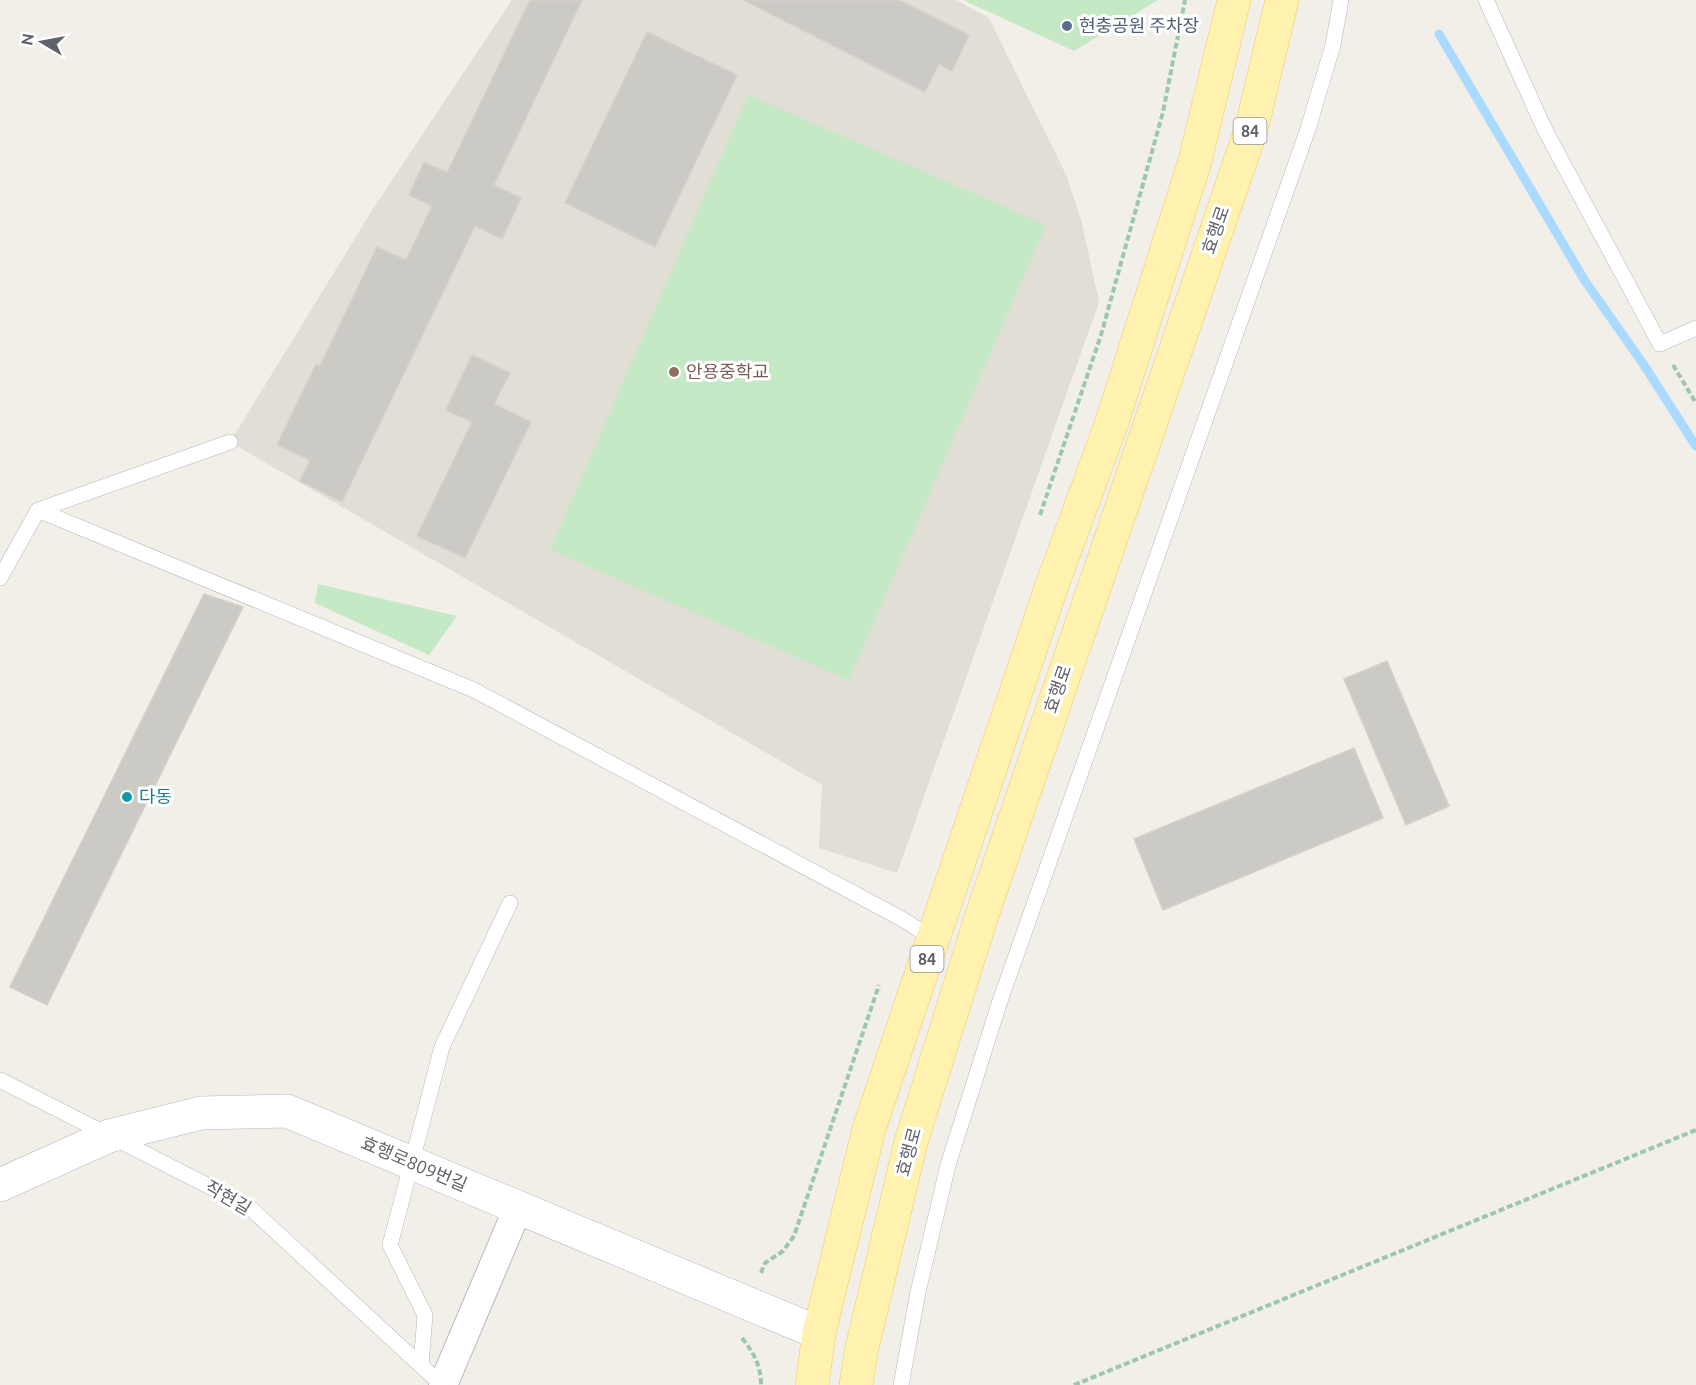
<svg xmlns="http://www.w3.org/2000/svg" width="1696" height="1385" viewBox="0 0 1696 1385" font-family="Ubuntu,'Noto Sans KR',sans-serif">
	<rect width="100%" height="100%" fill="#f1efe8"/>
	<path fill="#e1ded6" d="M512 0H956L989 18 1067 177 1082 223 1099 302 897 873 819 848 822 785 230 442 373 209Z"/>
	<path fill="#c5e8c5" d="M963 0H1158L1074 51Z
		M748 95 1046 225 849 680 550 550Z
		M318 584 457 616 429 655 315 603Z"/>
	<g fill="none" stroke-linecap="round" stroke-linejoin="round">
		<path stroke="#aadaff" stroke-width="9" d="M1439 34 1585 281 1644 365 1696 446"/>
	</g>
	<path fill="#cccac5" stroke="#d6d1c6" stroke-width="1.5" d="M530 0H582L494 185 521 198 502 239 475 226 342 502 300 481 310 460 277 445 316 364 320 366 377 247 406 260 432 206 409 195 424 162 447 173Z
		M743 0H899L969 35 952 71 939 64 925 92Z
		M647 32 737 75 655 247 565 203Z
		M472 355 510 373 494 404 531 422 465 558 417 536 472 422 446 410Z
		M204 594 243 607 47 1005 10 987Z
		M1387 661 1449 806 1406 825 1344 679Z
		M1354 748 1383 818 1163 910 1134 839Z"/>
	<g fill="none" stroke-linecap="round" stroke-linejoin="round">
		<g stroke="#b5b8bc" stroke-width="16">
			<path id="lane" d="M1486 0 1545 130 1660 344 1696 328
				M38 510 230 442
				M0 578 38 510 474 690 902 919 934 939
				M0 1080 248 1206 442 1385
				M421 1365 425 1315 390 1245 442 1047 510 903
				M901 1385 918 1292 948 1165 1000 1001 1308 129 1333 45 1341 0"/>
		</g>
		<g stroke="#b5b8bc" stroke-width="30">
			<path id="street" d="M443 1385 518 1208"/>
		</g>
		<g stroke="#b6babf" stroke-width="34">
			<path id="secondary" d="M0 1185 109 1136 201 1113 287 1111 819 1333"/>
		</g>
		<g stroke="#f2c960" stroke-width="34">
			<path id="primary" d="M812 1385 819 1333 869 1129 1051 588 1112 422 1195 161 1234 0
				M856 1385 861 1352 911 1142 982 915 1251 130 1282 0"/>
		</g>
		<path stroke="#9cc7a9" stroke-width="4" stroke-dasharray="6 3" stroke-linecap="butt" d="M1673 365 1696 403
			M1040 515 1101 335 1163 112 1185 0
			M761 1273 765 1263 783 1251 794 1236 879 985
			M742 1338C754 1353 761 1366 761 1385
			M1074 1385 1696 1130"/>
		<use href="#lane" stroke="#fff" stroke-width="15"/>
		<use href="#street" stroke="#fff" stroke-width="28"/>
		<use href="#secondary" stroke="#fff" stroke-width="33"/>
		<use href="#primary" stroke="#fff2af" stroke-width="33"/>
	</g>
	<circle fill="#5c6f8a" stroke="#fff" stroke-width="2" cx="1067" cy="26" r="6"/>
	<circle fill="#8d6e63" stroke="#fff" stroke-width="2" cx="674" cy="372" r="6"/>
	<circle fill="#0f9aa8" stroke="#fff" stroke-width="2" cx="127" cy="797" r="6"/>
	<g text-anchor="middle" stroke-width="6" stroke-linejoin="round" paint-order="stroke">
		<g fill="#fff" stroke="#8f9295" stroke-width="1.5">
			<rect x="1233.5" y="118" width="33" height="26" rx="4.5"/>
			<rect x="910.5" y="946" width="33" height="26" rx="4.5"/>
		</g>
		<g font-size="16" font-weight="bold" fill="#5f6368">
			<text x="1250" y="137">84</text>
			<text x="927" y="965">84</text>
		</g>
		<g font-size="18" fill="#4e5e75" stroke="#fff" text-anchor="start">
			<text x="1079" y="32">현충공원 주차장</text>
		</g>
		<g font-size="18" fill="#5f6368" stroke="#fff">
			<text transform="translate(1216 230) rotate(-71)" y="6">효행로</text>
			<text transform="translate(1058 689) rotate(-71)" y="6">효행로</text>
			<text transform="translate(909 1152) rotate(-75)" y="6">효행로</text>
			<text transform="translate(414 1164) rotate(23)" y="6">효행로809번길</text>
			<text transform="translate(228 1198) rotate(30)" y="6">작현길</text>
		</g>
		<g font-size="18" fill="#785e54" stroke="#fff" text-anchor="start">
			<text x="686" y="378">안용중학교</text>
		</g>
		<g font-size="18" fill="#0d838f" stroke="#fff" text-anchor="start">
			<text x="139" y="803">다동</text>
		</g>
	</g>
	<g transform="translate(42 42) rotate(280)" stroke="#ffffff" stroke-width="4.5" paint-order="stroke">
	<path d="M0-4.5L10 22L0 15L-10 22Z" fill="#5f6368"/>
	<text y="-9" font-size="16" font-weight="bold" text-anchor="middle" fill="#5f6368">N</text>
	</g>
</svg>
